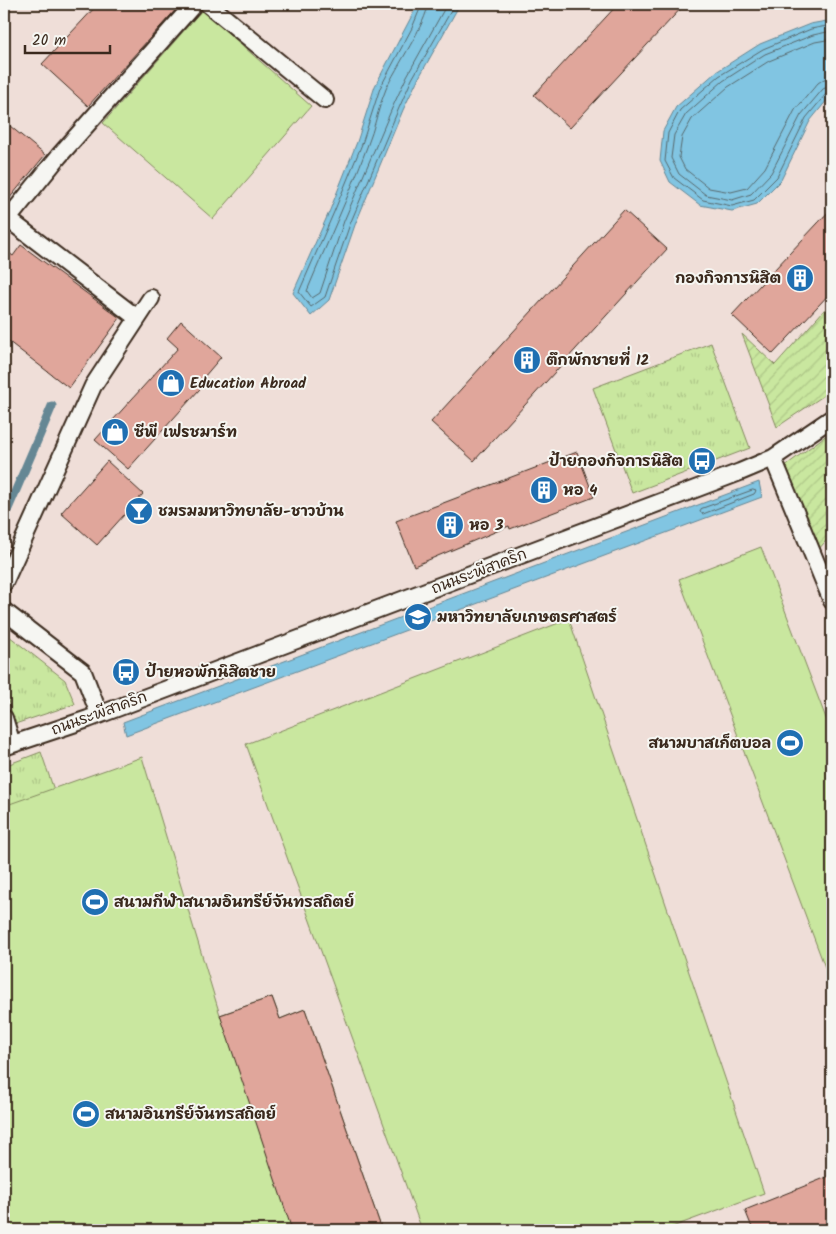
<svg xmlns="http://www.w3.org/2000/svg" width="836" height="1234" viewBox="0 0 836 1234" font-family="Kalam,'Playpen Sans Thai',sans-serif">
	<defs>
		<pattern id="park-tufts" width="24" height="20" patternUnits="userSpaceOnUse" patternTransform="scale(1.25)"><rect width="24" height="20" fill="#c9e79f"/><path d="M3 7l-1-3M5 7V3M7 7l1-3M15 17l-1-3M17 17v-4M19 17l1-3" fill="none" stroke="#aec688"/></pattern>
		<pattern id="garden-furrows" width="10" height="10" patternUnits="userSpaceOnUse" patternTransform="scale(1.25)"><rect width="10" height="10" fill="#c9e79f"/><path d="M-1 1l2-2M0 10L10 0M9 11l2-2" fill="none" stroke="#aec688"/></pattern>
	</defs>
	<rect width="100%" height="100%" fill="#f6f6f2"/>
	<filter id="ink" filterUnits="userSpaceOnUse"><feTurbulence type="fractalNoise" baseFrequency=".02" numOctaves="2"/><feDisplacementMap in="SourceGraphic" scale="10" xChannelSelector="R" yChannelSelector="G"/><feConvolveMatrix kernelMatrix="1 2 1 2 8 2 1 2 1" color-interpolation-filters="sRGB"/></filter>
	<g filter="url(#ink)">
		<path fill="#efded8" d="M4 4H832V1230H4Z"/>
		<path fill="url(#park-tufts)" stroke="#82885e" d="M711 343 750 448 632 493 593 388Z
			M4 632 65 680 75 704 15 724 4 687Z
			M41 752 54 790 4 807V766Z"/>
		<path fill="url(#garden-furrows)" stroke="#82885e" d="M825 309 832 315V390L777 427 742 334 775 365Z
			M832 431V534L817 551 781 469Z"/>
		<path fill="#c9e79f" stroke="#82885e" d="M202 10 311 106 213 219 103 123Z
			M761 547 832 734V986L679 579Z
			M569 619 764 1193 664 1230H422L246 744Z
			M142 757 220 1015 272 997 280 1019 305 1009 382 1230H4V806Z"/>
		<path fill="#81c5e2" stroke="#658794" d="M418 4H460L417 81 403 110 355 225 329 300 311 316 293 293 330 210 357 142 375 86Z
			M832 20V94L810 121 781 180 757 204 732 211 700 205 670 182 660 161 663 131 676 107 716 72 760 44 810 24Z
			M759 482 762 497 126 735 123 722Z"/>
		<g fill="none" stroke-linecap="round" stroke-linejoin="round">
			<path stroke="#57686c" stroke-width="1" d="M422 4 412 28 380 88 362 144 334 212 299 292 311 307 325 297 350 224 399 108 412 79 455 4
				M428 4C427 22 395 69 386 89 378 107 375 128 367 147 349 196 327 243 307 291L312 298 320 293 344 221 393 106 407 76 447 4
				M832 25 811 29 763 49 719 76 680 110 668 133 665 161 674 178 703 200 732 206 754 200 777 177 806 118 826 94 832 92
				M832 31 813 35 765 54 723 81 686 114 674 135 671 158 679 174 706 195 732 200 751 194 771 173 801 115 823 89 832 85
				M832 39 815 42 769 61 728 87 692 119 682 137 679 157 685 169 709 188 731 192 747 188 765 168 795 110 818 83 824 79 832 78
				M753 490 756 491 754 494 703 514 700 512 701 509Z"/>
			<path stroke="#658794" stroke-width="9" d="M4 518 52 406"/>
		</g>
		<path fill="#e0a69b" stroke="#3b2a1e" d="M98 4H181L88 106 42 64Z
			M618 4H685L570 128 534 95Z
			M4 121 45 155 4 205Z
			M832 208V291L773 354 732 315Z
			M624 210 667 249 474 461 431 422Z
			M21 245 120 318 69 388 4 338V249L13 256Z
			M181 321 221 357 204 377 208 380 128 469 95 440 178 348 167 338Z
			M577 452 594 497 510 529 509 526 414 566 396 521Z
			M107 461 143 494 97 545 61 513Z
			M272 997 280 1019 305 1009 382 1230H292L220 1015Z
			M832 1175V1230H753L745 1210Z"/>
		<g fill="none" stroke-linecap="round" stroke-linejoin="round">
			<g stroke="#3b2a1e" stroke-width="20">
				<path id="lane" d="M208 4 325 100
					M137 318 8 219 59 156 194 4
					M773 458 832 601
					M4 583 93 386 151 298
					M4 611 83 672 99 714
					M4 718 12 744
					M4 747 88 719 740 472 773 458 832 418"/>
			</g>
			<use href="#lane" stroke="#f6f6f2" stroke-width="16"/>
		</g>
	</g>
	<defs>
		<g id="building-disc" transform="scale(1.4375)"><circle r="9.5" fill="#1f6fb2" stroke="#f6f6f2"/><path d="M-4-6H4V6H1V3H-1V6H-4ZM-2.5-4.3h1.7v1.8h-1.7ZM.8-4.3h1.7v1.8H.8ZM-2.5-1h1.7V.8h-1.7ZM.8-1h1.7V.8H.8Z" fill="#fff"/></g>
		<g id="shop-disc" transform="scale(1.4375)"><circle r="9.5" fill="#1f6fb2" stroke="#f6f6f2"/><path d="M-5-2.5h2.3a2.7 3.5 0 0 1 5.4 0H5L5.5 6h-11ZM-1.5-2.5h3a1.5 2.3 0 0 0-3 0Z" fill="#fff"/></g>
		<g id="bus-disc" transform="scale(1.4375)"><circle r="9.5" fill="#1f6fb2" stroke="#f6f6f2"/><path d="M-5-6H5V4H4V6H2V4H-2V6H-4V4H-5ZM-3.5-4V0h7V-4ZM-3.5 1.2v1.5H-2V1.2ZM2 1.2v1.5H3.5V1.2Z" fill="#fff"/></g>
		<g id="bar-disc" transform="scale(1.4375)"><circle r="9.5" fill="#1f6fb2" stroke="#f6f6f2"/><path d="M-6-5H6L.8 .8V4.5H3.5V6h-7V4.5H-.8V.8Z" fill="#fff"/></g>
		<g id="university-disc" transform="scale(1.4375)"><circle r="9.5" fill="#1f6fb2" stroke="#f6f6f2"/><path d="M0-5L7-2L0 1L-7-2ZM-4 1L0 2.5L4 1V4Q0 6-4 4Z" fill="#fff"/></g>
		<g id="stadium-disc" transform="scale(1.4375)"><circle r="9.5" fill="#1f6fb2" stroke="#f6f6f2"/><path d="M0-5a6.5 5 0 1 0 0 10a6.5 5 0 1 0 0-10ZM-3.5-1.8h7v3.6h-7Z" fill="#fff"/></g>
	</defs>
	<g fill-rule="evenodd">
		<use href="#building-disc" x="800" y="278"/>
		<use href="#building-disc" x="527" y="360"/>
		<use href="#shop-disc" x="171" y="383"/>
		<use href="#shop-disc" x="115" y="432"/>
		<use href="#bus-disc" x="702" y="461"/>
		<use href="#building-disc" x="544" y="490"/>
		<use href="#bar-disc" x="139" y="511"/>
		<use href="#building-disc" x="450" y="525"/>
		<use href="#university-disc" x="418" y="617"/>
		<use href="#bus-disc" x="126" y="672"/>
		<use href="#stadium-disc" x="790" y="743"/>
		<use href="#stadium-disc" x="95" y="902"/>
		<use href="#stadium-disc" x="86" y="1114"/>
	</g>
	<g text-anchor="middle" stroke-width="4" stroke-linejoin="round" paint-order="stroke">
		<g font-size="15" font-weight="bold" fill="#3b2a1e" stroke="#f6f6f2" text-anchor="start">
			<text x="781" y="283" text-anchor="end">กองกิจการนิสิต</text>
			<text x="546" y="365">ตึกพักชายที่ 12</text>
			<text x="190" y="388">Education Abroad</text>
			<text x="134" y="437">ซีพี เฟรชมาร์ท</text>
			<text x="683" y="466" text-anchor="end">ป้ายกองกิจการนิสิต</text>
			<text x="563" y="495">หอ 4</text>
			<text x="158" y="516">ชมรมมหาวิทยาลัย-ชาวบ้าน</text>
			<text x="469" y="530">หอ 3</text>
			<text x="437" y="622">มหาวิทยาลัยเกษตรศาสตร์</text>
			<text x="145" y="677">ป้ายหอพักนิสิตชาย</text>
			<text x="771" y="748" text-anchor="end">สนามบาสเก็ตบอล</text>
			<text x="114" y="907">สนามกีฬาสนามอินทรีย์จันทรสถิตย์</text>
			<text x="105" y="1119">สนามอินทรีย์จันทรสถิตย์</text>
		</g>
		<g font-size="15" fill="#3b2a1e" stroke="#f6f6f2">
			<text transform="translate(479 571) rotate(-21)" y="5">ถนนระพีสาคริก</text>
			<text transform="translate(99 713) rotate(-20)" y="5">ถนนระพีสาคริก</text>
		</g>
	</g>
	<rect width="836" height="1234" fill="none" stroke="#f6f6f2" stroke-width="20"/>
	<rect x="10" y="10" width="816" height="1214" fill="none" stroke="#3b2a1e" stroke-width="2" filter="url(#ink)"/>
	<path d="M25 45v8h85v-8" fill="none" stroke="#3b2a1e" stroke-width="2.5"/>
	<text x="32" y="45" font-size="15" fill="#3b2a1e" stroke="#f6f6f2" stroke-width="4" paint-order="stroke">20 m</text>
</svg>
